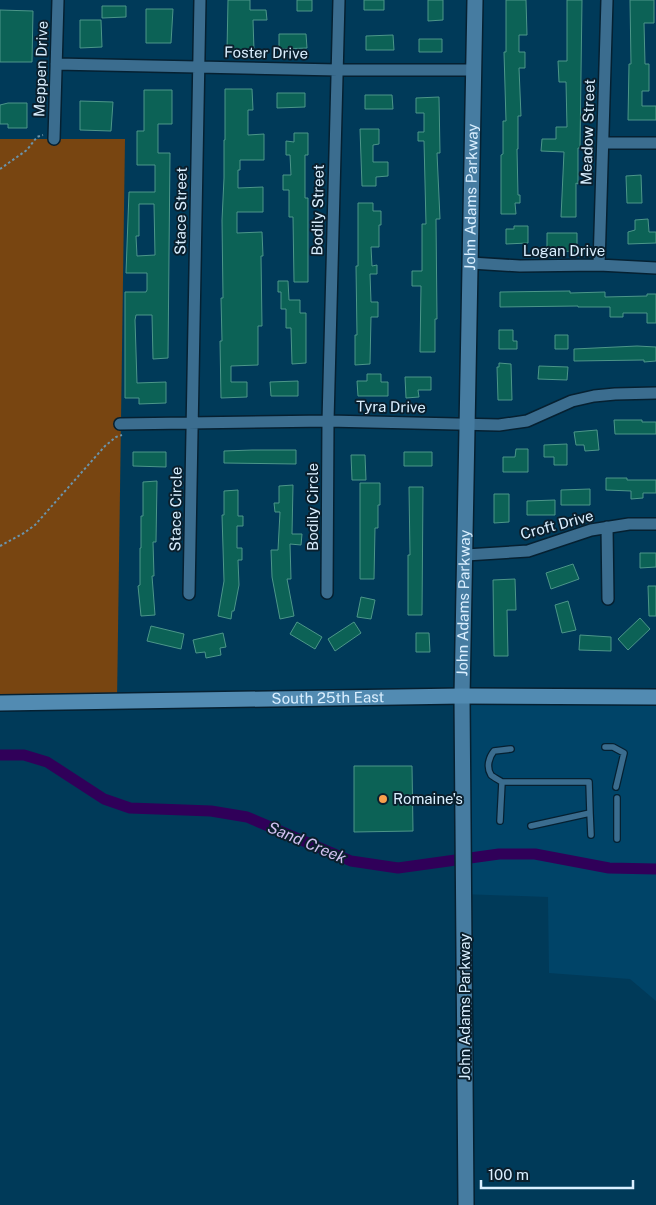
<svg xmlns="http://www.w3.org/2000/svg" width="656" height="1205" viewBox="0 0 656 1205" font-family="'Public Sans',sans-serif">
	<rect width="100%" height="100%" fill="#003a59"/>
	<path fill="#004468" d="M462 696 656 697V1001L630 979 549 973 548 897 461 894Z"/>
	<path fill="#784511" d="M0 139H125L117 701 0 703Z"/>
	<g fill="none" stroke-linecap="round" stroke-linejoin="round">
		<path stroke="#300059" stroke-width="11" d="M0 755H24L47 762 104 799 130 808 211 811 247 817 351 861 398 868 499 854H535L609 868 656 869"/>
	</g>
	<path fill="#0c6256" stroke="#4c9689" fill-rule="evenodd" d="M228 0H250V10H266L267 20H253L254 51H227Z
		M297 0H312V11H297Z
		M364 0H384V10H364Z
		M428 0H443V20L428 21Z
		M506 0H526L527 35H519V52H525V68H519L521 116H518V149H517L518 195H520V203H515L516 214H501V155L503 154V121H506L504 52H506Z
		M567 0H582L580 148H578V184L576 183V217H561L564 152 541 151 542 139H556V127H567L566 82H559L558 61H567Z
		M630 0H654V23H644L645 64H649V91H642V106H656V120H628L629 64H631Z
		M102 6H126V17L102 18Z
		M146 9H173L171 43H146Z
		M0 10 33 11 32 62H0Z
		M80 20H101L102 47 80 48Z
		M279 34H306L307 48 279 49Z
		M393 35 394 50H366V36Z
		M419 39H442V52H419Z
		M225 89H252L253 110H248V135L264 134V160H240V170H238V188L263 187V212H237V233L262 232 263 256H261L262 326H258V365L231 366V382H247V397L221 398 220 341H222L221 298H223L222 220 224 178V140H225Z
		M144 90H172V124H158V153H170L168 358 153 359 152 315H136L135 320 137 383 166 382V403L139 404V398H125V292H146L147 290V273H126L129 192H155V165H137V131H144ZM139 204H154L155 255 137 256 136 236H139Z
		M277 93H305V107L277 108Z
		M365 95H392L393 109H365Z
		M439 97 440 153H437L440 219H436L437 319H435V352H420L421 286H412V271H422V224H426L424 141H418V132H424V113H416V98Z
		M80 101 113 102 111 131 80 130Z
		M8 103H27V128H8V124H0V105Z
		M360 129H379V144L373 145V162H388V176L376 177V186H362Z
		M294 133H308V155H305V198H308V282H294L293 217H289V190H283V175H291L290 155H286V141L294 142Z
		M641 175 642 203H627L626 176Z
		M358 203H373V211H381V225H379V247H371L372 266 377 265V274H370L371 302H378V317H371L370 364 355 365V335H357L356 266H358Z
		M648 219 649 232H656V243L628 244V232L635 230V220Z
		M514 226H528V243L506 244V229H514Z
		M547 233H577V251L547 252Z
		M278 281H288L289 300H300V313H306V363L292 364 291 328H286V309H281V292H278Z
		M570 291V293L605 292V297L647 296V294H656V323H647V313H623V317H610V307H578V306L500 307V292Z
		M499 330H513V341H517V349H499Z
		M555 335H568V349H555Z
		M637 346 656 347V361L644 362V360L574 361V349Z
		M499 363 511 364 512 400H498L497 367H499Z
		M539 366 568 367 567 380 538 379Z
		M367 374H381V382H388V396H358L357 381H367Z
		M405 377H431V390H418L419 397 406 398Z
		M298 381V396H271L270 382Z
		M614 420H642V422H656V434H615Z
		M597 430 599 450 585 451 584 445H576L574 432Z
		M567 444V465H554V457H544V445Z
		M516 449H528V472H503V457H515Z
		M252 450H296V464L224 463V451Z
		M133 452H166V467L133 466Z
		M404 452H432V466H404Z
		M351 455H365L366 480H352Z
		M606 478H627V480H656V493H643V498L631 499V491L606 490Z
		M157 481 156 542H153L154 576H152L155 615 141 616 138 586 140 585V548H141V516H143V482Z
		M360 483H380V505H378V528H375L374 579H360Z
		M293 485 292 534H302L301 545 290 544 291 579H287L294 616 280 619 272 577 271 550H278L280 512H275L274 503H279V486Z
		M409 487H423L422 615H408V555H410Z
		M590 489V505H561V490Z
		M238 490V516H243V526H237V548H242V560H238L239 585 234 611H232L231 619 218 616 224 581 222 515H224V491Z
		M494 494H509V522L494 523Z
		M555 500V515H527V501Z
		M640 553H656V567L640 568Z
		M573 564 579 579 551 589 546 573Z
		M515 579 516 610H507L508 656H494L493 580Z
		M648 586H656V616H649Z
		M361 597 375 600 371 619 357 617Z
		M568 601 576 630 562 633 555 605Z
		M640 618 650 629 628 650 618 639Z
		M297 622 322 637 315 649 290 634Z
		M354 622 361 633 335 651 328 639Z
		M151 626 184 634 181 649 147 641Z
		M223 633 226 647 220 648 221 655 206 658 205 652 196 653 193 640Z
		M416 633H429L430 652H416Z
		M580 635 611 637V651L579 650Z
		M354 766H412L413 831 354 832Z"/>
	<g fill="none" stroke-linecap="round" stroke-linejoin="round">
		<g stroke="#052031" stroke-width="8">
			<path id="lane" d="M605 747H613L624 753 616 787
				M511 749 494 751C489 757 486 767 491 775 493 777 499 780 502 782H589L590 813 531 826
				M617 798V839
				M590 813 591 835
				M500 821 502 782"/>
		</g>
		<g stroke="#052031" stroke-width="14">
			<path id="street" d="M56 64 338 70H475
				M54 139 58 0
				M603 143H656
				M471 263 520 266 599 265 656 268
				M599 265 607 0
				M120 424 328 421 499 425 527 421 572 401 594 396 615 394 656 393
				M607 527 608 599
				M466 555 528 551 591 530 629 524H656
				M327 593 328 421 339 0
				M189 594 200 0"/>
		</g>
		<g stroke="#052031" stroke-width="18">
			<g id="secondary">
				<path id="s1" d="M466 1205 462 696 475 0"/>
			</g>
		</g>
		<g stroke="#052031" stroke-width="18">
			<g id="primary">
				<path id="s2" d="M0 703 462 696 656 697"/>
			</g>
		</g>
		<path stroke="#6c94ab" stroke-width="2" stroke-dasharray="2.5 2.5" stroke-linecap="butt" d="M0 169 27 150 37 137 43 135
			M0 546 24 533 35 525 105 446 116 437 122 435"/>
		<use href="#lane" stroke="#3b6d8f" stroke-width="5.5"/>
		<use href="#street" stroke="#3b6d8f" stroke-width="11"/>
		<use href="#secondary" stroke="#467ca1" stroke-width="15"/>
		<use href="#primary" stroke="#528bb2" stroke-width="15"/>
	</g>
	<circle fill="#f9a04d" stroke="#0a1f2d" stroke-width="2" cx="383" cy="799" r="5"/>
	<g text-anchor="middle" stroke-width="4" stroke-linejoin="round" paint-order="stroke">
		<g font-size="15" fill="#daefff" stroke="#0a1f2d">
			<text transform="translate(266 53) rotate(1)" y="5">Foster Drive</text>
			<text transform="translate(41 69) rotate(-88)" y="5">Meppen Drive</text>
			<text transform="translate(588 132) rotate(-88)" y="5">Meadow Street</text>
			<text dy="5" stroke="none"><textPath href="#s1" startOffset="1008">John Adams Parkway</textPath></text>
			<text transform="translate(318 210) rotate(-89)" y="5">Bodily Street</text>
			<text transform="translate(181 211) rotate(-89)" y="5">Stace Street</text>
			<text x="564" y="256">Logan Drive</text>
			<text transform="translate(391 407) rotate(1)" y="5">Tyra Drive</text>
			<text transform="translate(313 507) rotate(-90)" y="5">Bodily Circle</text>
			<text transform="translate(176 509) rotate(-89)" y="5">Stace Circle</text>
			<text transform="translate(557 525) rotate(-15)" y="5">Croft Drive</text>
			<text dy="5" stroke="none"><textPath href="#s1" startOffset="602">John Adams Parkway</textPath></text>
			<text dy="5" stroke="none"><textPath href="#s2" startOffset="328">South 25th East</textPath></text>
			<text transform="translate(465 1007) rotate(-90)" y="5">John Adams Parkway</text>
		</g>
		<g font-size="15" fill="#daefff" stroke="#0a1f2d" text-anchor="start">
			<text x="393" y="804">Romaine's</text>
		</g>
		<g font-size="16" font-style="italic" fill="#d1c1f0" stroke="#0a1f2d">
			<text transform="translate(307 842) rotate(23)" y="6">Sand Creek</text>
		</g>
	</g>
	<path d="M481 1180v8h152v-8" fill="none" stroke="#daefff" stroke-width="2.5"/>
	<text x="488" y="1180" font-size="15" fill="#daefff" stroke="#0a1f2d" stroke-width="4" paint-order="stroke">100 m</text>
</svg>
